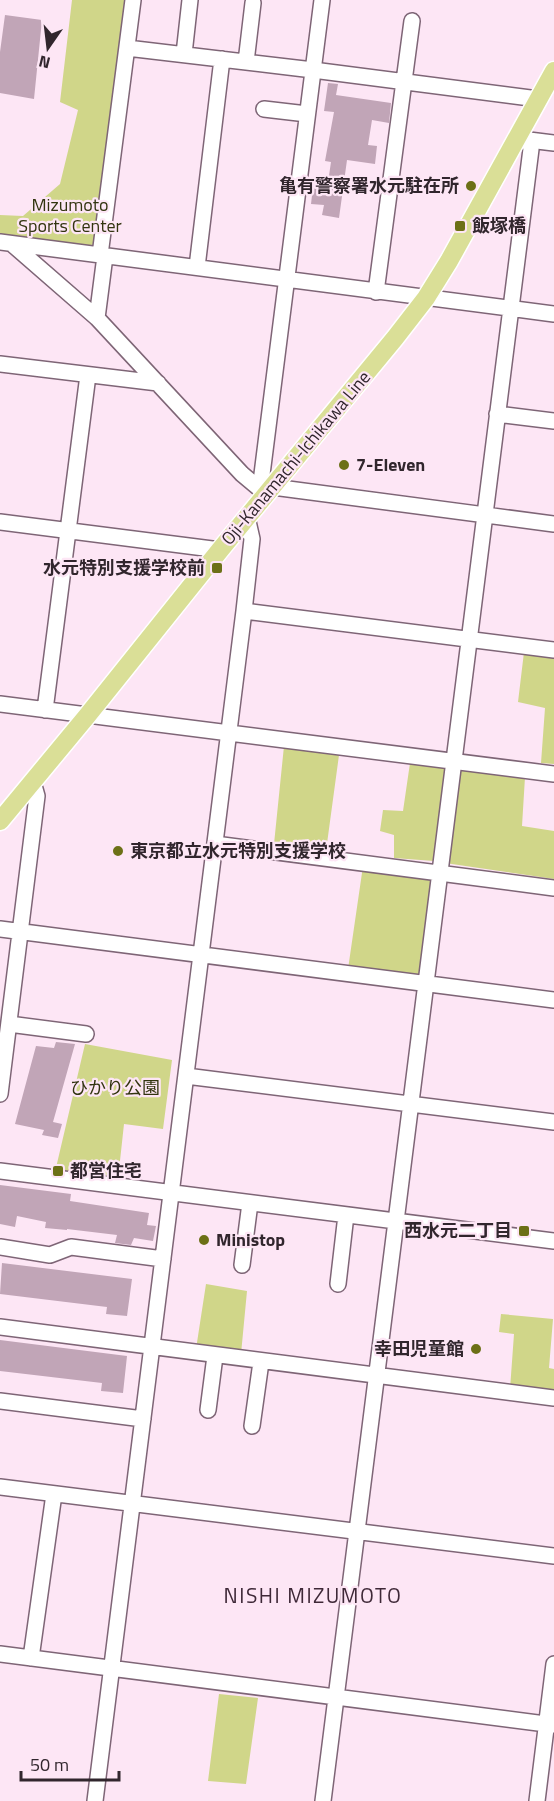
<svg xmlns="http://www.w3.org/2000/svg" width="554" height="1801" viewBox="0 0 554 1801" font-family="'Titillium Web','Noto Sans JP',sans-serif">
	<rect width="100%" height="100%" fill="#fde6f5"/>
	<path fill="#d0d689" d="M72 0H128L97 239 89 248 0 237V215L23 216 60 184 78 110 60 102Z
		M524 652 554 656V764L541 763 545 708 518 702Z
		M284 746 339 755 326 851 274 844Z
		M410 763 443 766 448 774 434 861 394 858V835L380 831 383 810 403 811Z
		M459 770 525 777 522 826 554 831V879L445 863Z
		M363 866 435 876 424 979 348 969Z
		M85 1044 172 1060 163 1129 124 1124 118 1179 55 1172Z
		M206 1284 247 1291 241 1354 196 1349Z
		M501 1314 553 1319 549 1368 554 1369V1395L510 1389 514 1334 499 1332Z
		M219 1694 258 1698 246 1784 208 1781Z"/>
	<path fill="#c1a5b7" d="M5 15 42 20 34 99 0 93V52Z
		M328 83 338 84 336 95 391 103 389 123 372 120 368 145 377 146 375 164 347 160 339 218 322 215 324 205 311 204 313 187 327 189 331 162 325 161 334 112 324 111Z
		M56 1042 75 1044 53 1122 62 1124 58 1138 42 1135 44 1130 15 1124 36 1046 54 1048Z
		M0 1185 71 1194 70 1201 149 1213 147 1225 156 1226 153 1241 134 1238 131 1245 115 1243 117 1235 67 1229V1230L45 1228 46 1222 17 1216 15 1227 0 1224Z
		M2 1263 132 1279 127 1316 106 1314 107 1307 0 1294Z
		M0 1340 127 1356 123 1393 101 1391 102 1383 0 1371Z"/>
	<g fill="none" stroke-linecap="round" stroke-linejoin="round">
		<g stroke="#7e6576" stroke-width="18">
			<path id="minor" d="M127 48 313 70 538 99
				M184 54 190 0
				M246 62 253 3
				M264 109 307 114
				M521 136 529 140 554 143
				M0 242 554 314
				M12 244 97 318 242 474 266 494
				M100 255 133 0
				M197 267 222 59
				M376 292 412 21
				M97 318 105 256
				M0 364 158 383
				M497 414 554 421
				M273 487 554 524
				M260 490 322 0
				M0 522 220 550
				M244 611 554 650
				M0 704 554 774
				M45 710 88 375
				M215 844 554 888
				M0 929 554 1000
				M9 1024 86 1034
				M186 1076 554 1122
				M0 1094 37 796 35 789 29 785
				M0 1171 554 1241
				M0 1247 50 1255 71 1247 163 1259
				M242 1265 250 1203
				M338 1284 346 1215
				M0 1327 554 1398
				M0 1401 143 1419
				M208 1410 215 1356
				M252 1426 261 1362
				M0 1487 554 1556
				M0 1654 554 1725
				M31 1658 54 1494
				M95 1801 244 611 252 539 247 517
				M323 1801 531 149 529 140
				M537 1801 554 1664"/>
		</g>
		<g stroke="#fff" stroke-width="21">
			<path id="major" d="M0 821 87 716 220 550 395 338 426 298 449 261 554 71"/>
		</g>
		<use href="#minor" stroke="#fff" stroke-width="15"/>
		<use href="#major" stroke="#dadf97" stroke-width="18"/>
	</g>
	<g fill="#6c7016" stroke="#fde6f5" stroke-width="2">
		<circle cx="471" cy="186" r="6"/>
		<rect x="454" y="220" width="12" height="12" rx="3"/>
		<circle cx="344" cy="465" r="6"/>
		<rect x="211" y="562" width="12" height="12" rx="3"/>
		<circle cx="118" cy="851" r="6"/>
		<rect x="52" y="1165" width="12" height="12" rx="3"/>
		<rect x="518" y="1225" width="12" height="12" rx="3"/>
		<circle cx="204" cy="1240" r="6"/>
		<circle cx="476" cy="1349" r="6"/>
	</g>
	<g text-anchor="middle" stroke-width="4.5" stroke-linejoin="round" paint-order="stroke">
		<g font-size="18" font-weight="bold" fill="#31262d" stroke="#fde6f5" text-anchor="start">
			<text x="459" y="192" text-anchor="end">亀有警察署水元駐在所</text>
			<text x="472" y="232">飯塚橋</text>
			<text x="356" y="471">7-Eleven</text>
			<text x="205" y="574" text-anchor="end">水元特別支援学校前</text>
			<text x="130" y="857">東京都立水元特別支援学校</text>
			<text x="70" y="1177">都営住宅</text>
			<text x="512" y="1237" text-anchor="end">西水元二丁目</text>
			<text x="216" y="1246">Ministop</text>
			<text x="464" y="1355" text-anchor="end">幸田児童館</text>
		</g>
		<g font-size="18" fill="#32340f" stroke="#fde6f5">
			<text x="70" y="211">Mizumoto<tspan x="70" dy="21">Sports Center</tspan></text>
			<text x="115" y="1094">ひかり公園</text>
		</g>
		<g font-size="18" fill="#31262d" stroke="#fde6f5">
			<text transform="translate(296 458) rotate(-50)" y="6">Oji-Kanamachi-Ichikawa Line</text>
		</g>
		<g font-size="21" letter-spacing="1.5" fill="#3e2837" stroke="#fde6f5">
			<text x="313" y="1603">NISHI MIZUMOTO</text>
		</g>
	</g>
	<g transform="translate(48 48) rotate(194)" stroke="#fde6f5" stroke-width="4.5" paint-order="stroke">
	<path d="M0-4.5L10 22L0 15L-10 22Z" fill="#31262d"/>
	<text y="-9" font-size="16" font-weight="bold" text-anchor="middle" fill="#31262d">N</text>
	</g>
	<path d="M21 1771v9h98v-9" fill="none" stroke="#31262d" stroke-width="3"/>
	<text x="30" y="1771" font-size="18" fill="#31262d" stroke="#fde6f5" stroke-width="4.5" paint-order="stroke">50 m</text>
</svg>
